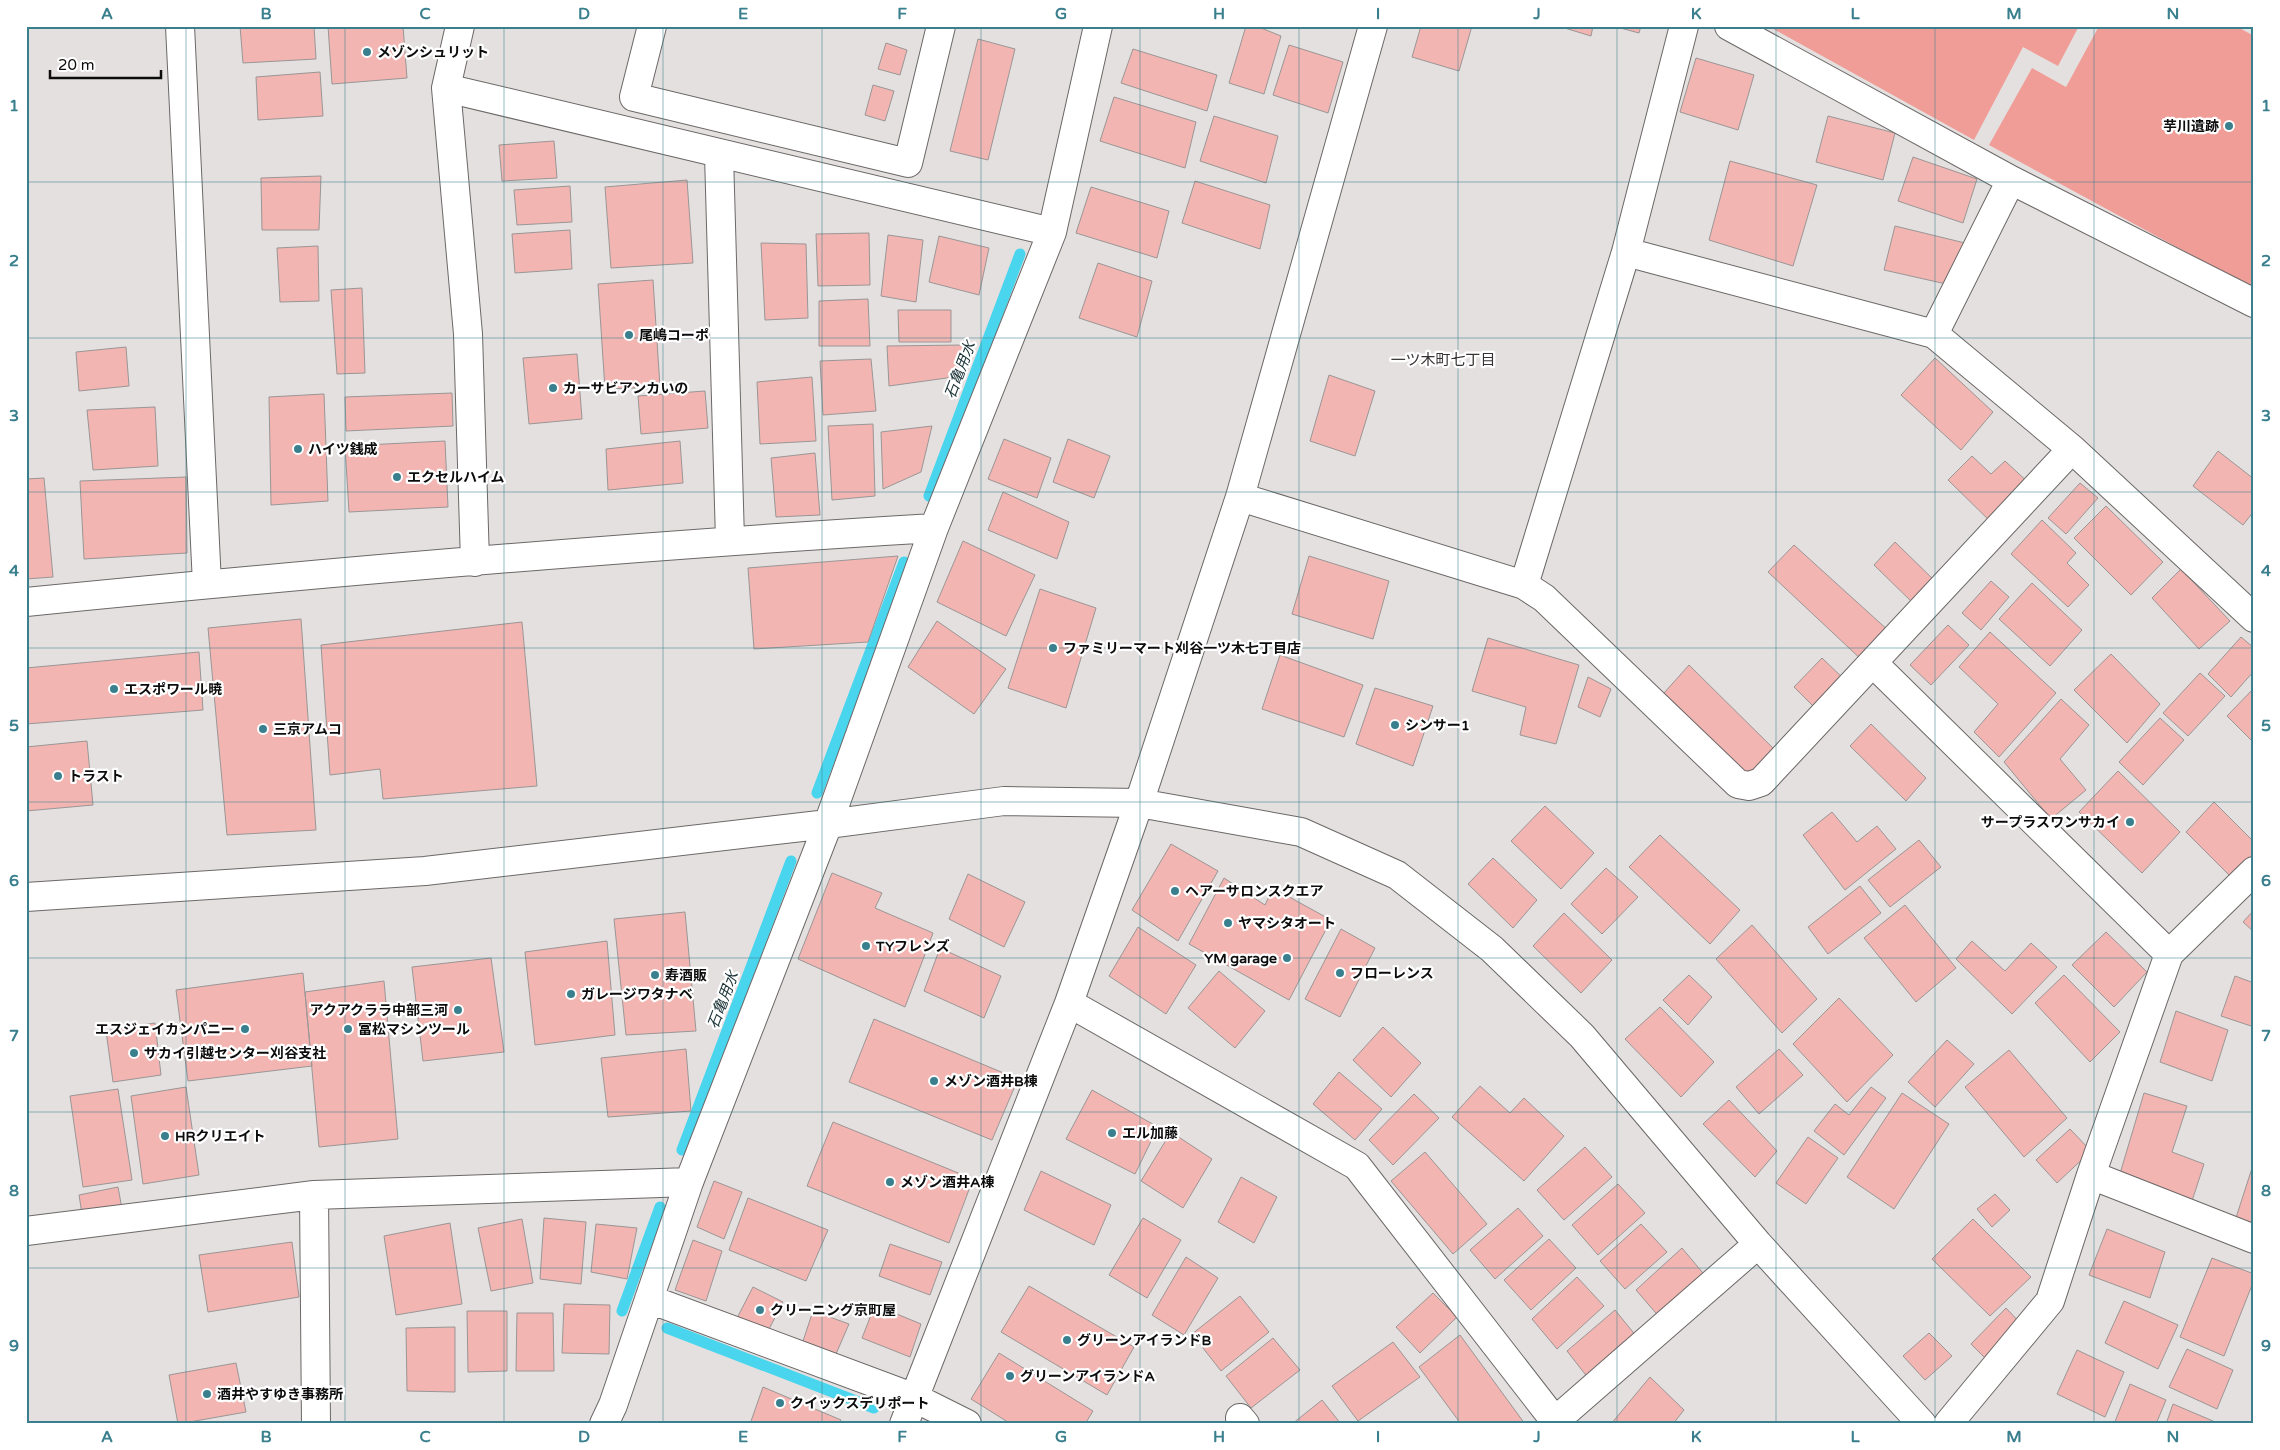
<svg xmlns="http://www.w3.org/2000/svg" width="2280" height="1450" viewBox="0 0 2280 1450" font-family="'Varela Round','Noto Sans JP',sans-serif">
	<rect width="100%" height="100%" fill="#e4e0df"/>
	<path fill="#f09d98" d="M1768 26H2079L2058 66 2023 47 1974 140Z
		M2099 26H2236L2254 36 2252 288 1989 145 2032 68 2066 87Z"/>
	<g fill="none" stroke-linecap="round" stroke-linejoin="round">
		<path stroke="#49d5ee" stroke-width="11" d="M929 496 1020 254
			M817 793 904 562
			M682 1150 791 861
			M622 1311 660 1207
			M667 1328 874 1408"/>
	</g>
	<path fill="#f3b5b1" stroke="#9a9696" d="M240 26H314L316 59 243 63Z
		M328 26H403L407 78 332 84Z
		M1246 26H1256L1281 36 1264 94 1229 83Z
		M1421 26H1472L1459 71 1412 57Z
		M1558 26H1593L1591 36Z
		M1613 26H1641L1639 33Z
		M978 39 1015 49 988 160 950 151Z
		M886 43 907 50 900 75 878 69Z
		M1289 45 1343 62 1328 113 1273 95Z
		M1133 49 1217 75 1207 111 1121 83Z
		M1696 58 1754 75 1738 130 1680 112Z
		M320 72 323 116 258 120 256 77Z
		M873 85 894 91 885 121 865 115Z
		M1114 97 1196 122 1185 168 1100 141Z
		M1214 116 1278 136 1266 183 1200 161Z
		M1828 116 1895 133 1883 180 1816 162Z
		M554 141 557 178 502 181 499 145Z
		M1913 157 1977 179 1963 223 1898 201Z
		M1730 161 1817 185 1793 266 1709 240Z
		M321 176 319 230H262L261 178Z
		M687 180 693 263 611 268 605 187Z
		M1195 181 1270 205 1260 249 1182 223Z
		M570 186 572 222 517 225 514 190Z
		M1091 187 1169 211 1157 258 1076 233Z
		M1895 226 1965 243 1955 286 1884 270Z
		M570 230 572 269 515 273 512 234Z
		M869 233 870 285 818 286 816 234Z
		M888 235 923 240 916 302 881 296Z
		M939 236 989 248 979 295 929 282Z
		M761 243 806 244 808 318 765 320Z
		M318 246 319 301 280 302 277 248Z
		M1098 263 1152 281 1137 337 1079 318Z
		M653 280 660 387 605 389 598 284Z
		M362 288 365 373 337 374 331 290Z
		M868 299 870 346H819V301Z
		M898 310H951V342H899Z
		M963 345 961 376 889 386 887 346Z
		M126 347 129 386 79 391 76 352Z
		M577 354 582 419 529 424 523 358Z
		M1935 358 1993 412 1961 450 1901 395Z
		M871 359 876 411 823 415 820 361Z
		M1329 375 1375 391 1355 456 1310 441Z
		M812 377 816 441 760 444 757 382Z
		M705 391 708 428 641 434 638 396Z
		M452 393 453 426 346 431 345 397Z
		M324 394 328 501 271 505 269 397Z
		M155 407 158 466 93 470 87 410Z
		M873 424 875 496 832 500 828 426Z
		M932 426 921 472 883 489 881 432Z
		M1004 439 1051 458 1037 498 988 479Z
		M1068 439 1110 456 1094 498 1053 482Z
		M445 441 448 507 349 512 345 446Z
		M680 441 683 483 608 490 606 449Z
		M2218 451 2254 479V511L2243 525 2193 486Z
		M815 453 820 515 776 517 771 458Z
		M1972 456 1991 474 2005 461 2031 485 1993 524 1948 480Z
		M186 477 187 553 84 559 80 481Z
		M44 478 53 577 26 579V479Z
		M2080 483 2098 498 2066 534 2048 518Z
		M1003 492 1069 522 1057 559 988 530Z
		M2106 506 2163 562 2131 595 2074 538Z
		M2042 520 2076 553 2067 563 2089 585 2068 607 2011 554Z
		M963 541 1035 575 1006 636 937 602Z
		M1895 542 1937 583 1916 606 1874 565Z
		M1794 545 1890 632 1865 663 1768 572Z
		M898 556 868 642 754 649 748 568Z
		M1309 556 1389 581 1373 639 1292 614Z
		M2181 569 2230 621 2199 649 2152 598Z
		M1991 581 2009 597 1981 630 1962 613Z
		M2032 583 2082 630 2050 666 1999 619Z
		M1040 589 1096 608 1066 708 1008 688Z
		M301 619 316 830 227 835 208 628Z
		M937 621 1006 669 974 714 908 667Z
		M522 622 537 786 383 799 380 769 330 775 321 645Z
		M1948 625 1969 645 1931 685 1910 665Z
		M1990 632 2056 693 1999 757 1974 732 1998 704 1959 667Z
		M2241 637 2254 648V671L2231 697 2208 674Z
		M1488 638 1579 665 1556 744 1520 735 1526 707 1472 691Z
		M199 652 203 710 26 724V668Z
		M2111 654 2160 704 2127 743 2074 690Z
		M1280 655 1363 685 1344 737 1262 709Z
		M1822 658 1846 681 1819 712 1794 687Z
		M1689 665 1777 752 1753 780 1664 693Z
		M2200 673 2225 696 2188 736 2163 713Z
		M1588 677 1611 689 1600 717 1578 707Z
		M1375 688 1433 706 1413 766 1356 744Z
		M2254 688V743L2227 716Z
		M2061 699 2089 725 2060 759 2086 790 2051 819 2004 762Z
		M2160 718 2184 740 2143 785 2119 762Z
		M1871 724 1926 778 1906 801 1850 746Z
		M87 741 93 805 26 811V747Z
		M2118 771 2180 832 2142 873 2079 812Z
		M2214 802 2254 842V862L2235 881 2186 832Z
		M1545 806 1594 853 1561 889 1511 841Z
		M1832 812 1857 842 1877 826 1896 849 1845 890 1803 835Z
		M1660 835 1740 910 1710 944 1629 867Z
		M1919 840 1941 867 1890 907 1868 880Z
		M1171 844 1218 871 1178 941 1132 910Z
		M1493 858 1537 900 1513 928 1468 884Z
		M1606 868 1638 897 1602 934 1571 904Z
		M832 873 882 893 875 908 933 933 905 1007 798 959Z
		M968 874 1025 902 1004 947 949 919Z
		M1224 878 1265 905 1273 888 1331 920 1289 1000 1189 944Z
		M1860 886 1881 913 1828 954 1808 927Z
		M1905 905 1956 968 1916 1002 1864 938Z
		M2254 910V932L2243 922Z
		M685 912 696 1031 626 1035 614 919Z
		M1564 913 1612 960 1581 993 1533 946Z
		M1752 925 1817 999 1782 1033 1716 959Z
		M1138 927 1196 965 1166 1014 1109 976Z
		M1341 929 1375 948 1340 1017 1305 999Z
		M2106 932 2147 972 2114 1007 2072 965Z
		M607 941 615 1035 535 1045 525 952Z
		M1972 941 2005 971 2031 943 2057 967 2012 1014 1956 959Z
		M940 948 1001 976 984 1018 924 991Z
		M491 958 504 1052 423 1061 412 967Z
		M1219 971 1265 1011 1235 1048 1188 1008Z
		M303 973 312 1066 188 1081 176 990Z
		M1689 975 1712 997 1688 1025 1663 1000Z
		M2064 975 2120 1032 2090 1062 2035 1003Z
		M2235 976 2254 983V1027L2221 1016Z
		M384 981 398 1139 319 1147 305 992Z
		M1839 998 1893 1055 1847 1102 1793 1044Z
		M1660 1007 1714 1062 1681 1097 1625 1039Z
		M2176 1011 2228 1030 2212 1081 2160 1062Z
		M874 1019 1018 1079 992 1140 849 1082Z
		M155 1023 161 1075 113 1082 106 1031Z
		M1383 1027 1421 1063 1391 1097 1353 1060Z
		M1947 1040 1974 1064 1935 1107 1908 1082Z
		M686 1049 691 1111 608 1117 601 1058Z
		M1779 1049 1803 1075 1759 1114 1736 1087Z
		M2009 1050 2067 1118 2024 1157 1965 1087Z
		M1339 1072 1382 1109 1355 1140 1313 1104Z
		M1480 1086 1510 1113 1524 1098 1564 1136 1524 1181 1452 1117Z
		M186 1087 199 1175 143 1184 131 1096Z
		M1871 1087 1886 1098 1844 1155 1814 1131 1835 1104 1849 1115Z
		M118 1089 132 1180 83 1187 70 1096Z
		M1092 1090 1158 1127 1135 1174 1066 1139Z
		M1902 1093 1949 1124 1894 1209 1847 1177Z
		M2144 1093 2187 1106 2172 1152 2204 1164 2192 1201 2119 1177Z
		M1414 1094 1439 1118 1393 1165 1369 1140Z
		M1729 1100 1777 1151 1755 1177 1703 1124Z
		M833 1122 973 1179 949 1243 807 1186Z
		M2070 1129 2091 1151 2057 1183 2036 1160Z
		M1171 1132 1212 1159 1183 1208 1141 1181Z
		M1808 1137 1838 1158 1806 1204 1776 1183Z
		M1585 1147 1612 1177 1564 1220 1537 1190Z
		M1425 1152 1487 1224 1453 1254 1391 1181Z
		M2253 1165H2254V1234L2233 1227Z
		M1041 1171 1111 1205 1094 1245 1024 1210Z
		M1241 1177 1277 1197 1254 1243 1218 1222Z
		M714 1181 742 1192 724 1239 697 1227Z
		M1618 1184 1645 1213 1598 1255 1572 1225Z
		M118 1187 123 1214 83 1220 79 1195Z
		M1995 1194 2010 1210 1992 1227 1977 1209Z
		M748 1198 828 1230 806 1281 729 1250Z
		M1518 1208 1543 1236 1495 1279 1470 1250Z
		M544 1218 586 1222 581 1284 540 1279Z
		M1143 1218 1181 1240 1147 1298 1109 1275Z
		M522 1219 533 1283 491 1291 478 1228Z
		M1973 1219 2031 1277 1990 1316 1932 1259Z
		M450 1223 462 1304 396 1315 384 1236Z
		M596 1224 637 1228 627 1279 591 1272Z
		M1641 1224 1667 1252 1625 1289 1600 1261Z
		M2107 1229 2165 1252 2150 1298 2089 1275Z
		M1549 1239 1576 1268 1531 1310 1504 1280Z
		M693 1240 722 1251 706 1301 675 1290Z
		M292 1242 299 1297 208 1312 199 1255Z
		M890 1244 942 1262 930 1295 879 1276Z
		M1682 1248 1708 1279 1661 1319 1636 1290Z
		M1186 1257 1218 1278 1184 1335 1152 1315Z
		M2212 1258 2254 1274V1280L2224 1356 2180 1337Z
		M1577 1277 1604 1306 1557 1349 1532 1319Z
		M1029 1286 1134 1347 1107 1395 1001 1332Z
		M753 1287 783 1302 767 1333 737 1318Z
		M1433 1293 1457 1317 1420 1353 1396 1327Z
		M1240 1296 1269 1332 1221 1371 1192 1334Z
		M2124 1301 2178 1325 2158 1369 2105 1343Z
		M564 1304 610 1305 609 1354 562 1353Z
		M875 1305 921 1324 910 1357 862 1338Z
		M2006 1308 2024 1327 1989 1362 1971 1344Z
		M1615 1310 1641 1342 1592 1383 1567 1351Z
		M467 1311H507V1371L468 1372Z
		M813 1311 849 1324 836 1354 803 1341Z
		M517 1313H553L554 1371H516Z
		M455 1327V1392L407 1391 406 1328Z
		M1929 1333 1952 1356 1925 1380 1903 1356Z
		M1460 1335 1525 1424H1461L1419 1367Z
		M1273 1338 1300 1370 1251 1408 1226 1376Z
		M1393 1342 1420 1377 1358 1421 1332 1386Z
		M2187 1349 2233 1370 2217 1409 2169 1387Z
		M2077 1350 2124 1372 2105 1417 2057 1394Z
		M999 1353 1093 1411 1085 1424H1011L971 1399Z
		M236 1363 246 1412 178 1424 169 1375Z
		M1650 1377 1684 1410 1673 1424H1611Z
		M2130 1384 2166 1400 2156 1424H2114Z
		M763 1387 841 1420 839 1424H750Z
		M1322 1400 1341 1424H1292Z
		M2173 1404 2220 1424H2166Z"/>
	<g fill="none" stroke-linecap="round" stroke-linejoin="round">
		<g stroke="#6b6867" stroke-width="30">
			<path id="minor" d="M180 26 207 584
				M460 26 446 88 468 334 475 562
				M652 26 634 97 908 163 941 26
				M1729 26 2011 180 1934 334 2072 449 2254 618
				M446 88 1052 232
				M719 155 730 540
				M2011 180 2254 303
				M1626 252 1934 334
				M1240 497 1524 585 1544 598 1738 784 1749 786 1761 782 2072 449
				M1524 585 1626 252 1684 26
				M26 602C328 572 631 546 934 528
				M1873 663 2169 954
				M2254 871 2169 954 2091 1175 2254 1239
				M26 897 425 871 828 824 1004 801 1139 803 1301 832 1397 875 1492 949 1582 1036 1758 1244 1922 1424
				M1069 1003 1357 1166 1555 1421 1758 1244
				M314 1195 316 1424
				M26 1231 314 1195 689 1182
				M649 1299 915 1398 967 1424
				M1240 1418 1245 1424
				M604 1424 613 1405 689 1182 828 824 934 528 1052 232 1098 26
				M904 1424 1069 1003 1139 803 1240 497 1373 26
				M1948 1424 2050 1301 2091 1175"/>
		</g>
		<use href="#minor" stroke="#fff" stroke-width="28"/>
	</g>
	<path fill="none" stroke="#3a7f8d" stroke-width="1" stroke-opacity="0.55" d="M186 26V1424M345 26V1424M504 26V1424M663 26V1424M822 26V1424M981 26V1424M1140 26V1424M1299 26V1424M1458 26V1424M1617 26V1424M1776 26V1424M1935 26V1424M2094 26V1424M26 182H2254M26 338H2254M26 492H2254M26 648H2254M26 802H2254M26 958H2254M26 1112H2254M26 1268H2254"/>
	<g fill="#3a7f8d" stroke="#fff" stroke-width="2">
		<circle cx="367" cy="52" r="5"/>
		<circle cx="2229" cy="126" r="5"/>
		<circle cx="629" cy="335" r="5"/>
		<circle cx="553" cy="388" r="5"/>
		<circle cx="298" cy="449" r="5"/>
		<circle cx="397" cy="477" r="5"/>
		<circle cx="1053" cy="648" r="5"/>
		<circle cx="114" cy="689" r="5"/>
		<circle cx="1395" cy="725" r="5"/>
		<circle cx="263" cy="729" r="5"/>
		<circle cx="58" cy="776" r="5"/>
		<circle cx="2130" cy="822" r="5"/>
		<circle cx="1175" cy="891" r="5"/>
		<circle cx="1228" cy="923" r="5"/>
		<circle cx="866" cy="946" r="5"/>
		<circle cx="1287" cy="958" r="5"/>
		<circle cx="1340" cy="973" r="5"/>
		<circle cx="655" cy="975" r="5"/>
		<circle cx="571" cy="994" r="5"/>
		<circle cx="458" cy="1010" r="5"/>
		<circle cx="245" cy="1029" r="5"/>
		<circle cx="348" cy="1029" r="5"/>
		<circle cx="134" cy="1053" r="5"/>
		<circle cx="934" cy="1081" r="5"/>
		<circle cx="1112" cy="1133" r="5"/>
		<circle cx="165" cy="1136" r="5"/>
		<circle cx="890" cy="1182" r="5"/>
		<circle cx="760" cy="1310" r="5"/>
		<circle cx="1067" cy="1340" r="5"/>
		<circle cx="1010" cy="1376" r="5"/>
		<circle cx="207" cy="1394" r="5"/>
		<circle cx="780" cy="1403" r="5"/>
	</g>
	<g text-anchor="middle" stroke-width="4.5" stroke-linejoin="round" paint-order="stroke">
		<g font-size="14" font-weight="bold" fill="#0d0c0c" stroke="#fff" text-anchor="start">
			<text x="377" y="57">メゾンシュリット</text>
			<text x="2219" y="131" text-anchor="end">芋川遺跡</text>
			<text x="639" y="340">尾嶋コーポ</text>
			<text x="563" y="393">カーサビアンカいの</text>
			<text x="308" y="454">ハイツ銭成</text>
			<text x="407" y="482">エクセルハイム</text>
			<text x="1063" y="653">ファミリーマート刈谷一ツ木七丁目店</text>
			<text x="124" y="694">エスポワール暁</text>
			<text x="1405" y="730">シンサー1</text>
			<text x="273" y="734">三京アムコ</text>
			<text x="68" y="781">トラスト</text>
			<text x="2120" y="827" text-anchor="end">サープラスワンサカイ</text>
			<text x="1185" y="896">ヘアーサロンスクエア</text>
			<text x="1238" y="928">ヤマシタオート</text>
			<text x="876" y="951">TYフレンズ</text>
			<text x="1277" y="963" text-anchor="end">YM garage</text>
			<text x="1350" y="978">フローレンス</text>
			<text x="665" y="980">寿酒販</text>
			<text x="581" y="999">ガレージワタナベ</text>
			<text x="448" y="1015" text-anchor="end">アクアクララ中部三河</text>
			<text x="235" y="1034" text-anchor="end">エスジェイカンパニー</text>
			<text x="358" y="1034">冨松マシンツール</text>
			<text x="144" y="1058">サカイ引越センター刈谷支社</text>
			<text x="944" y="1086">メゾン酒井B棟</text>
			<text x="1122" y="1138">エル加藤</text>
			<text x="175" y="1141">HRクリエイト</text>
			<text x="900" y="1187">メゾン酒井A棟</text>
			<text x="770" y="1315">クリーニング京町屋</text>
			<text x="1077" y="1345">グリーンアイランドB</text>
			<text x="1020" y="1381">グリーンアイランドA</text>
			<text x="217" y="1399">酒井やすゆき事務所</text>
			<text x="790" y="1408">クイックスデリポート</text>
		</g>
		<g font-size="15" fill="#363333" stroke="#fff">
			<text x="1443" y="365">一ツ木町七丁目</text>
		</g>
		<g font-size="15" font-style="italic" fill="#1b3337" stroke="#fff">
			<text transform="translate(960 370) rotate(-69)" y="5">石亀用水</text>
			<text transform="translate(723 1000) rotate(-69)" y="5">石亀用水</text>
		</g>
	</g>
	<rect width="2280" height="1450" fill="none" stroke="#ffffff" stroke-width="55"/>
	<path d="M50 70v8h111v-8" fill="none" stroke="#0d0c0c" stroke-width="2.5"/>
	<text x="58" y="70" font-size="15" fill="#0d0c0c" stroke="#ffffff" stroke-width="4" paint-order="stroke">20 m</text>
	<rect x="28" y="28" width="2224" height="1394" fill="none" stroke="#3a7f8d" stroke-width="2"/>
	<g font-size="16" text-anchor="middle" font-weight="bold" fill="#3a7f8d">
		<text x="107" y="19">A</text>
		<text x="266" y="19">B</text>
		<text x="425" y="19">C</text>
		<text x="584" y="19">D</text>
		<text x="743" y="19">E</text>
		<text x="902" y="19">F</text>
		<text x="1061" y="19">G</text>
		<text x="1219" y="19">H</text>
		<text x="1378" y="19">I</text>
		<text x="1537" y="19">J</text>
		<text x="1696" y="19">K</text>
		<text x="1855" y="19">L</text>
		<text x="2014" y="19">M</text>
		<text x="2173" y="19">N</text>
		<text x="14" y="111">1</text>
		<text x="2266" y="111">1</text>
		<text x="14" y="266">2</text>
		<text x="2266" y="266">2</text>
		<text x="14" y="421">3</text>
		<text x="2266" y="421">3</text>
		<text x="14" y="576">4</text>
		<text x="2266" y="576">4</text>
		<text x="14" y="731">5</text>
		<text x="2266" y="731">5</text>
		<text x="14" y="886">6</text>
		<text x="2266" y="886">6</text>
		<text x="14" y="1041">7</text>
		<text x="2266" y="1041">7</text>
		<text x="14" y="1196">8</text>
		<text x="2266" y="1196">8</text>
		<text x="14" y="1351">9</text>
		<text x="2266" y="1351">9</text>
		<text x="107" y="1442">A</text>
		<text x="266" y="1442">B</text>
		<text x="425" y="1442">C</text>
		<text x="584" y="1442">D</text>
		<text x="743" y="1442">E</text>
		<text x="902" y="1442">F</text>
		<text x="1061" y="1442">G</text>
		<text x="1219" y="1442">H</text>
		<text x="1378" y="1442">I</text>
		<text x="1537" y="1442">J</text>
		<text x="1696" y="1442">K</text>
		<text x="1855" y="1442">L</text>
		<text x="2014" y="1442">M</text>
		<text x="2173" y="1442">N</text>
	</g>
</svg>
